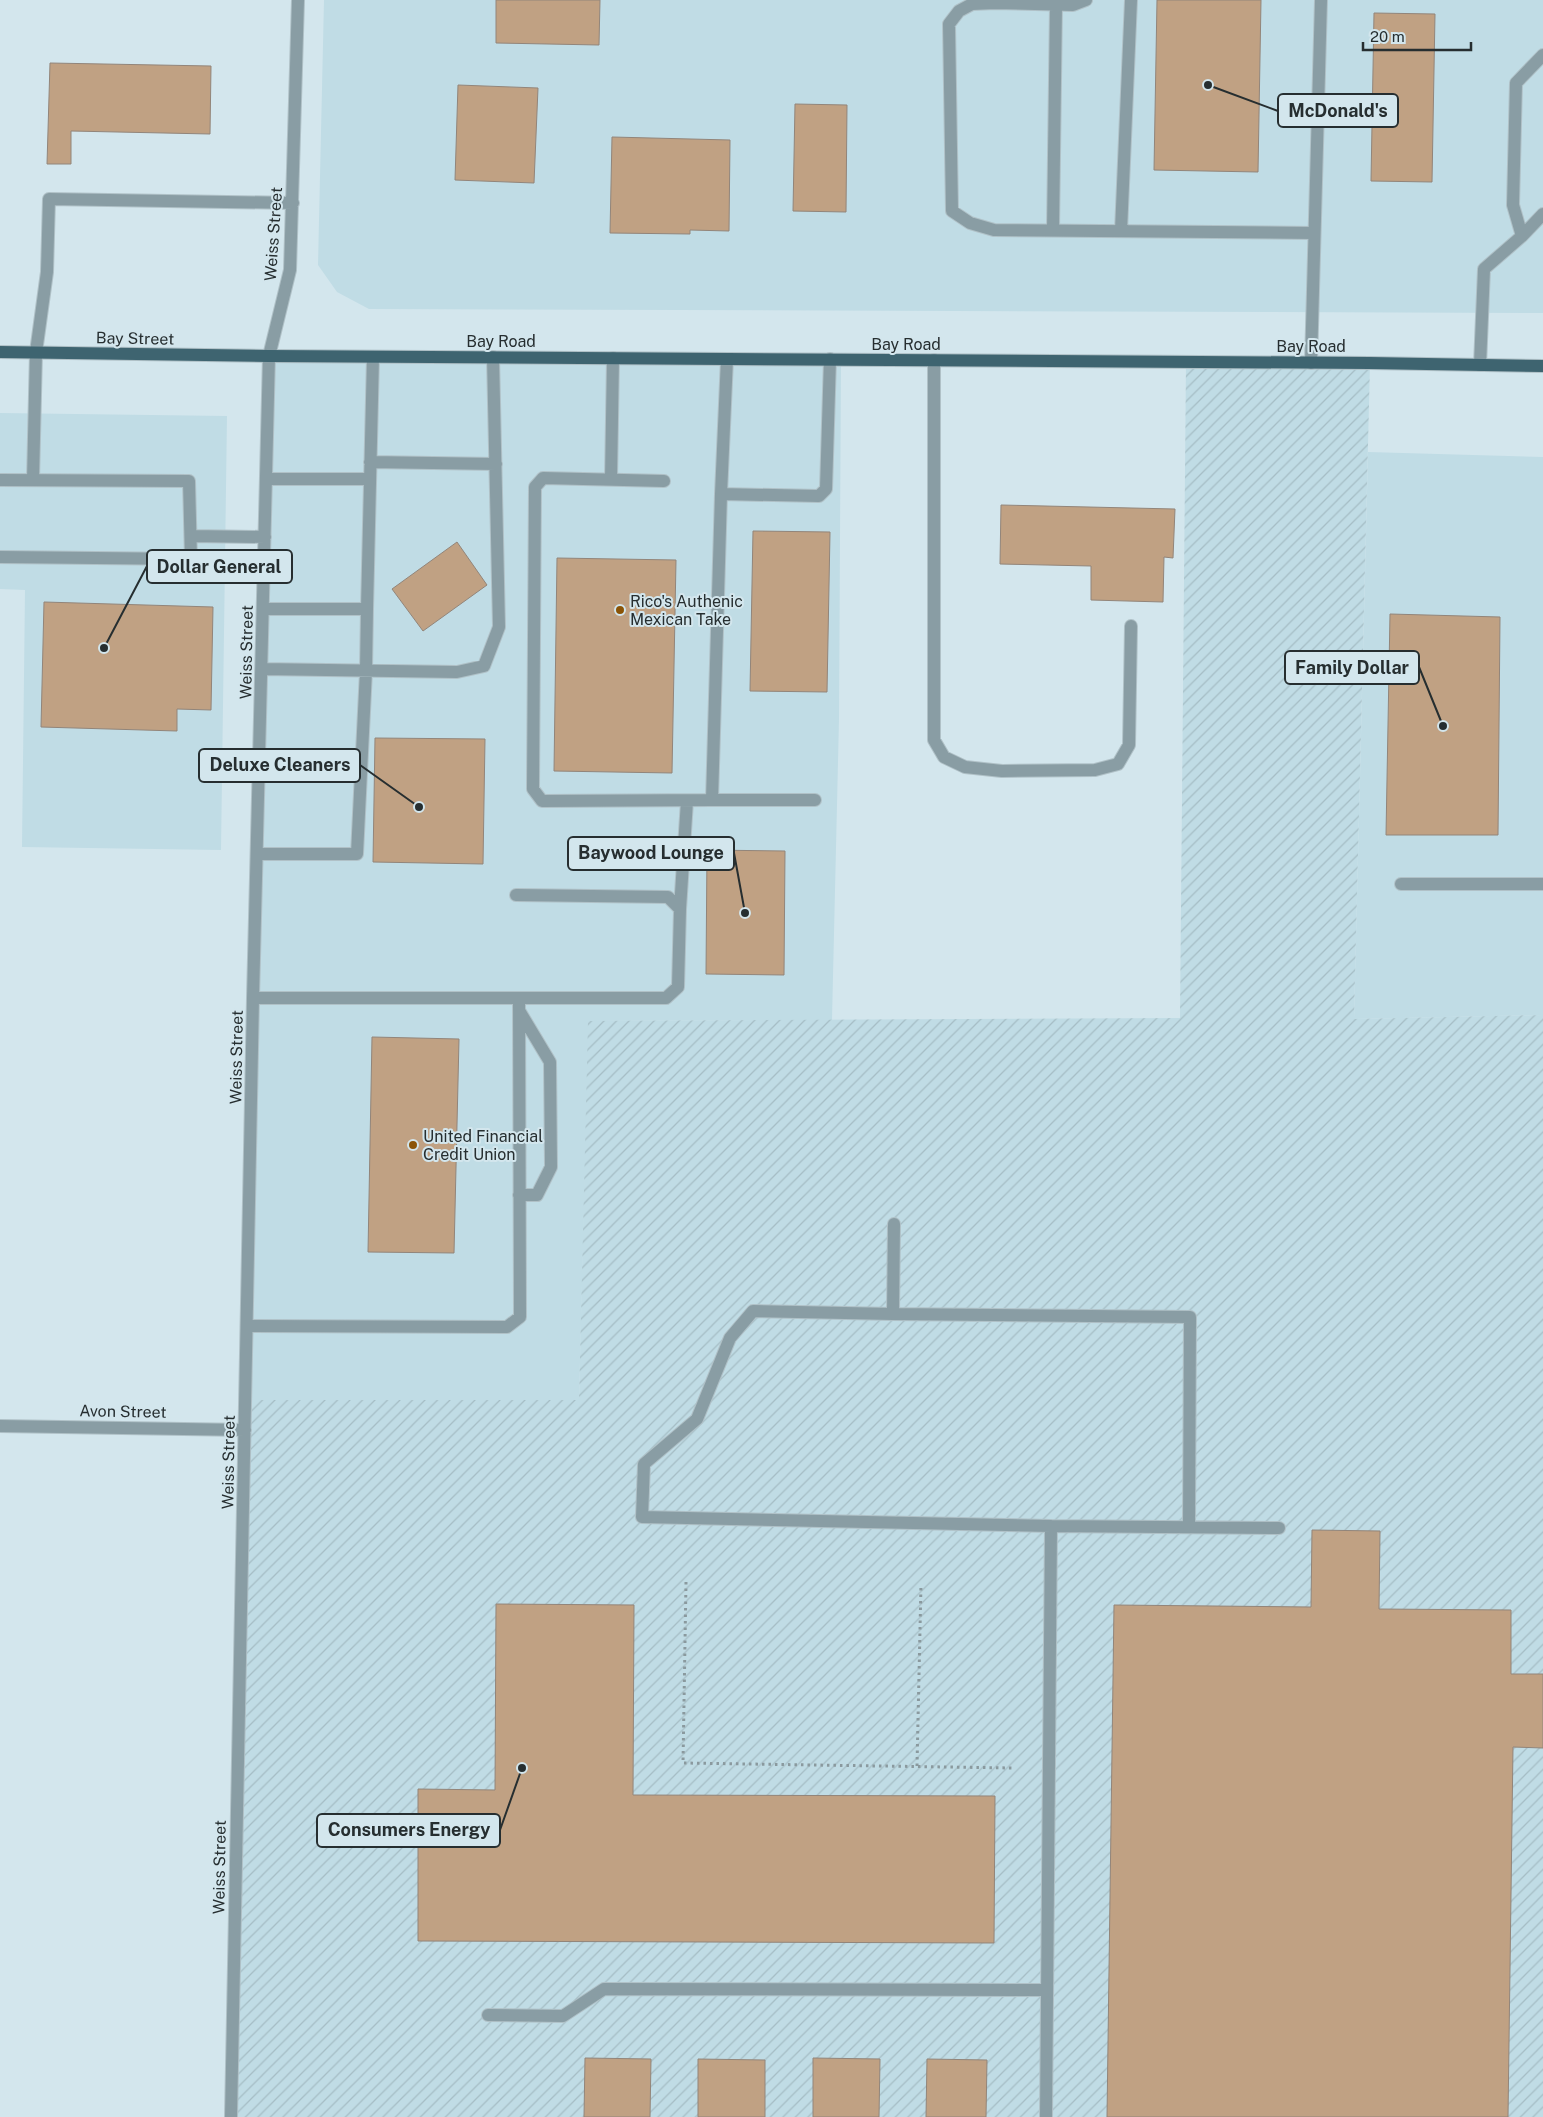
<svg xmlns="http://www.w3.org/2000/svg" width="1543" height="2117" viewBox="0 0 1543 2117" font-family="'Public Sans',sans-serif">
	<defs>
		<pattern id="industrial-furrows" width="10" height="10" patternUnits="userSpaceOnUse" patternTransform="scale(1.25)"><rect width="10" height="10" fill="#c0dce5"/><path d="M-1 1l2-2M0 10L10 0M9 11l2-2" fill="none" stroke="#a5bdc5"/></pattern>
	</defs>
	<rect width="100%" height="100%" fill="#d3e6ed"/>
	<path fill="#c0dce5" d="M324 0H1543V313L369 309 337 292 318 265Z
		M269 356 841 360 839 719 832 1020 589 1021 579 1400H246Z
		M0 413 227 416 221 850 22 847 25 590 0 589Z
		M1368 452 1543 457V1015L1354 1019Z"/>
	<path fill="url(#industrial-furrows)" d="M1186 362 1370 363 1354 1019 1543 1015V2117H232L246 1400H579L588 1021 1180 1018Z"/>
	<path fill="#c0a183" stroke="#92857a" d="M496 0H600L599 45 496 43Z
		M1157 0H1261L1258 172 1154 170Z
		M1374 13 1435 14 1432 182 1371 181Z
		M50 63 211 66 210 134 71 131V164H47Z
		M458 85 538 88 534 183 455 180Z
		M795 104 847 105 846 212 793 211Z
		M612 137 730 140 729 231 690 230V234L610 233Z
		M1001 505 1175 509 1173 558 1164 557 1163 602 1091 600V566L1000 564Z
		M753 531 830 532 827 692 750 691Z
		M457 542 487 585 423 631 392 589Z
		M557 558 676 560 672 773 554 771Z
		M44 602 213 607 211 710 177 709V731L41 727Z
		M1390 614 1500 617 1498 835H1386Z
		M375 738 485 739 483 864 373 862Z
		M707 850 785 851 784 975 706 974Z
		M372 1037 459 1039 454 1253 368 1252Z
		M1312 1530 1380 1531 1379 1609 1511 1610V1674H1543V1748L1513 1747 1508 2117H1107L1114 1605 1311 1607Z
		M496 1604 634 1605 633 1795 995 1796 994 1943 418 1941V1789L495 1790Z
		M585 2058 651 2059 650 2117H584Z
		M813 2058 880 2059 879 2117H813Z
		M698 2059 765 2060V2117H698Z
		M927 2059 987 2060 986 2117H926Z"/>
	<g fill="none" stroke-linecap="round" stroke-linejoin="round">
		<g stroke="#b0c1c7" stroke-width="14">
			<path id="minor" d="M1086 0 1073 5 995 3 972 4 959 11 949 24 952 211 970 223 994 230 1313 233
				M1543 55 1516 83 1513 205 1522 236 1543 214
				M1053 230 1056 5
				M1121 231 1131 0
				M727 359 721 494 819 496 826 489 830 359
				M934 360V740L944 757 965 767 1002 771 1095 770 1118 764 1129 745 1131 626
				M1311 363 1321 0
				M1480 365 1484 269 1522 236
				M370 462 496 464
				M266 479H370
				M0 480 189 481 191 559 0 557
				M33 480 36 352 47 272 49 199 293 203
				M611 480 613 358
				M664 481 543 478 535 487 533 789 542 801 712 800
				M721 494 712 800H815
				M191 536 265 537
				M264 609H367L373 357
				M262 669 457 672 484 666 499 627 493 357
				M257 854H357L366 671 367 609
				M1401 884H1543
				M680 909 687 801
				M253 998H666L678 987 680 909 668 897 516 895
				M519 1195H537L551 1167 550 1062 520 1012
				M894 1224 893 1314 753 1311 730 1338 697 1419 644 1464 642 1517 1051 1526
				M893 1314 1190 1317 1189 1527
				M247 1326 507 1327 520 1317 519 998
				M0 1426 245 1430
				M488 2015 563 2016 604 1989 1047 1990
				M231 2117 253 998 269 356 290 270 298 0
				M1046 2117 1051 1526 1279 1528"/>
		</g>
		<g stroke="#b0c1c7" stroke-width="14">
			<path id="major" d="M0 352 269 356 1370 363 1543 366"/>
		</g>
		<path stroke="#8a999e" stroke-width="3" stroke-dasharray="2.5 4" stroke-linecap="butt" d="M686 1582 683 1763 1012 1768
			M917 1766 921 1584"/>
		<use href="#minor" stroke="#899da4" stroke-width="12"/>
		<use href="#major" stroke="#3e6470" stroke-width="12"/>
	</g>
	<g fill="#8b5407" stroke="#d3e6ed" stroke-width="2">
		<circle cx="620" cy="610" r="5"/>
		<circle cx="413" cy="1145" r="5"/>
	</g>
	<g text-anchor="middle" stroke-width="4" stroke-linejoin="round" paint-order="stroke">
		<g font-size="16" fill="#262e30" stroke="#d3e6ed">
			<text transform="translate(273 234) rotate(-86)" y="6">Weiss Street</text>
			<text transform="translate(135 338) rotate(1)" y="6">Bay Street</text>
			<text x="501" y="347">Bay Road</text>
			<text x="906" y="350">Bay Road</text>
			<text x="1311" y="352">Bay Road</text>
			<text transform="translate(246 652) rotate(-89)" y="6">Weiss Street</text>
			<text transform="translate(236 1057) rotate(-89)" y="6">Weiss Street</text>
			<text transform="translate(123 1411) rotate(1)" y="6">Avon Street</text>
			<text transform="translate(228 1462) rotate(-89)" y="6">Weiss Street</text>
			<text transform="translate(219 1867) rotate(-89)" y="6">Weiss Street</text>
		</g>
		<g font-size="16" fill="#262e30" stroke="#d3e6ed" text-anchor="start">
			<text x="630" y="607">Rico's Authenic<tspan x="630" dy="18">Mexican Take</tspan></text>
			<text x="423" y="1142">United Financial<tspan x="423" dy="18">Credit Union</tspan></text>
		</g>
	</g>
	<path fill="none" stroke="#262e30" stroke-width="2" d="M1208 85L1278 111M104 648L147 566M1443 726L1419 667M419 807L360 765M745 913L734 853M522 1768L500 1830"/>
	<g fill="#262e30" stroke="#d3e6ed" stroke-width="2">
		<circle cx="1208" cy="85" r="5"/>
		<circle cx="104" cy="648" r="5"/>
		<circle cx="1443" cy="726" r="5"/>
		<circle cx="419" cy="807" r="5"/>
		<circle cx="745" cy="913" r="5"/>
		<circle cx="522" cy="1768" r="5"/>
	</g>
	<g fill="#d3e6ed" stroke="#262e30" stroke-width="2">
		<rect x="1278" y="94" width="120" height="33" rx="5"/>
		<rect x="147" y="550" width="145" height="33" rx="5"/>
		<rect x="1285" y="651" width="134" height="33" rx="5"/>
		<rect x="199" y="749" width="161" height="33" rx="5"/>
		<rect x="568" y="837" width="166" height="33" rx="5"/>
		<rect x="317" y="1814" width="183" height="33" rx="5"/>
	</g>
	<g font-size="18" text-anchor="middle" font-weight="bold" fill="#262e30">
		<text x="1338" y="117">McDonald's</text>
		<text x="219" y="573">Dollar General</text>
		<text x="1352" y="674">Family Dollar</text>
		<text x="280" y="771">Deluxe Cleaners</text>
		<text x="651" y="859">Baywood Lounge</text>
		<text x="409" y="1836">Consumers Energy</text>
	</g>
	<path d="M1363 42v8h108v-8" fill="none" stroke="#262e30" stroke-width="2.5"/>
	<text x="1370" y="42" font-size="15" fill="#262e30" stroke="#d3e6ed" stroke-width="4" paint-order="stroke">20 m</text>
</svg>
